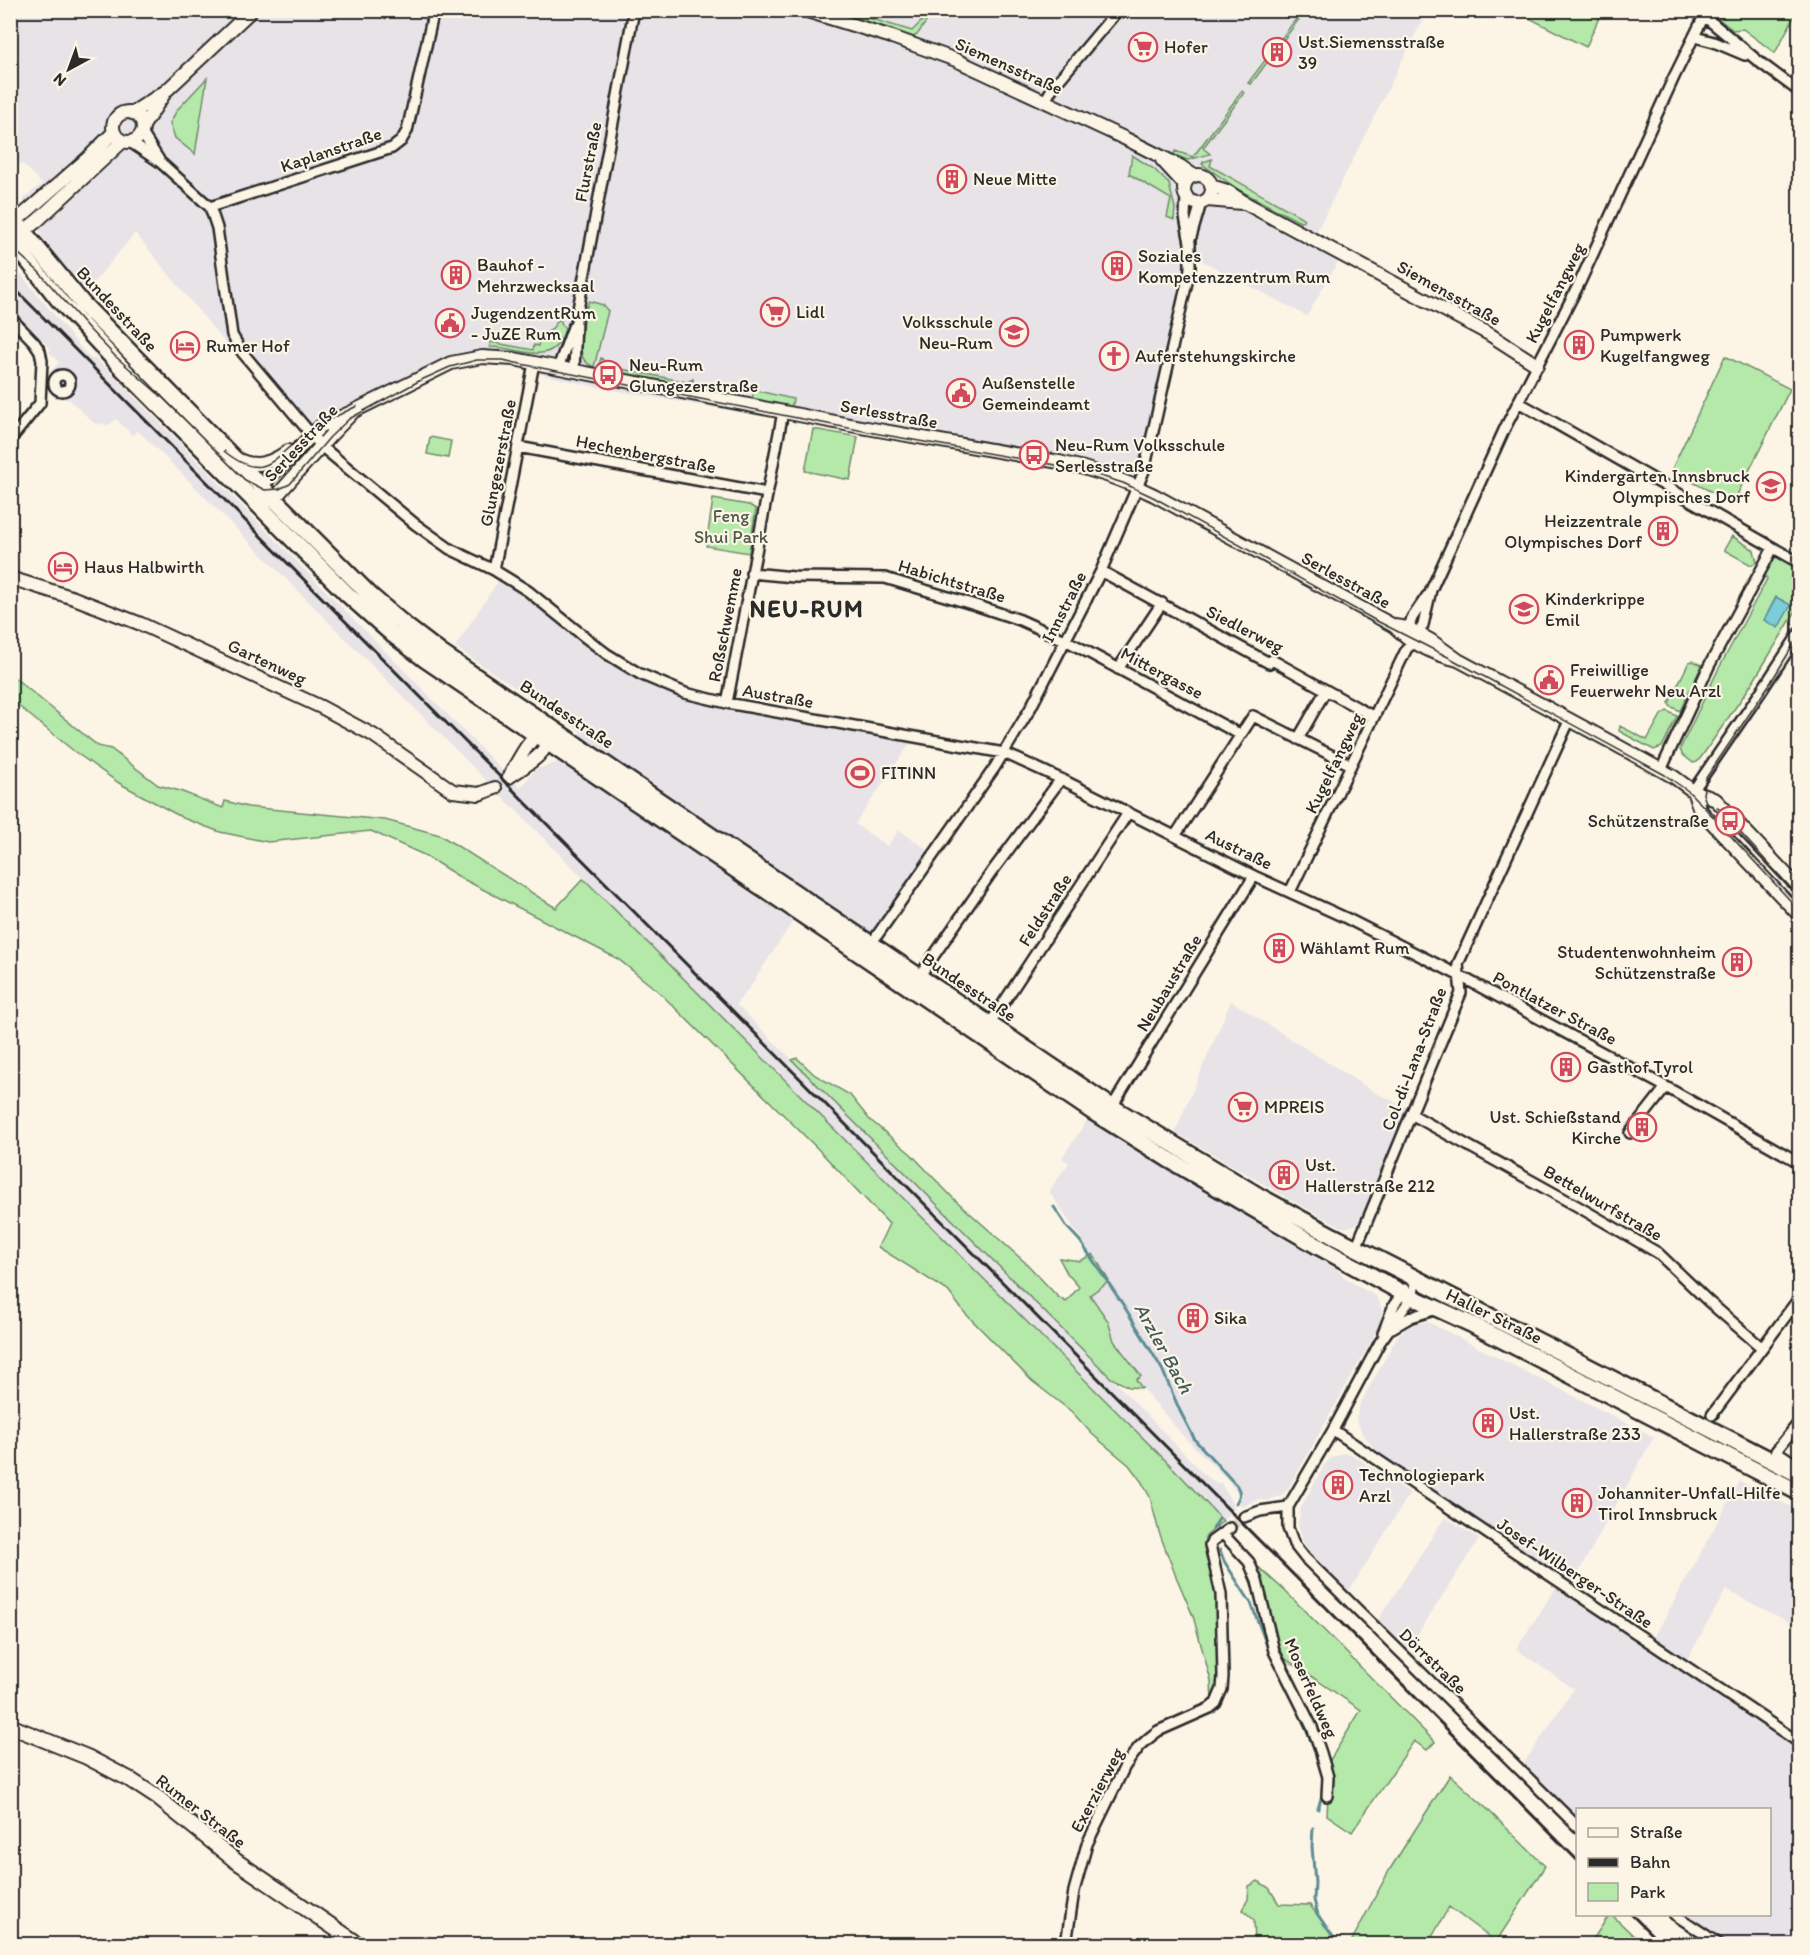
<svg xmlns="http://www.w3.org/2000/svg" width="1810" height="1955" viewBox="0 0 1810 1955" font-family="Itim,sans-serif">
	<rect width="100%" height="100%" fill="#fcf5e5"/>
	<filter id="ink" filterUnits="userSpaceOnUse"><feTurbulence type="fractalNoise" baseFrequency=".0167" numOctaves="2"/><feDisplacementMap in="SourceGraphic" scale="12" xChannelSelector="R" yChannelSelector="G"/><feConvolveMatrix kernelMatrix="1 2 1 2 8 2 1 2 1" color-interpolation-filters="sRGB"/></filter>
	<g filter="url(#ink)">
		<path fill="#e7e3e7" d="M10 11H1427L1312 241 1340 258 1307 316 1195 257 1190 269 1139 487 1069 470 596 387 477 359 310 439 217 333 135 233 85 293 43 242 42 235 23 199 42 184 23 164 11 167Z
			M10 261 81 348 92 360 94 358 106 368 520 788 535 770 556 763 581 732 455 647 502 575 607 654 685 693 915 736 855 824 887 846 899 830 934 854 866 950 802 907 750 987 736 1004 1111 1378 1204 1474 1216 1483H1221L1235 1508 1223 1520 1190 1489 168 460 137 430 132 435 116 419 109 425 94 423 69 399 67 400 63 397H59L57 399 48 391 49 374 59 362 49 352 51 349 11 310Z
			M1231 1001 1374 1092 1408 1108 1361 1220 1355 1225 1349 1227H1342L1289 1199 1175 1132Z
			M1088 1119 1169 1170 1338 1270 1346 1279 1377 1297 1382 1310 1379 1327 1288 1489 1282 1495 1266 1501 1259 1499 1241 1507 1237 1493 1227 1479 1184 1437 1136 1380 1140 1375 1114 1341 1108 1321 1089 1295 1109 1281 1049 1191 1069 1163 1062 1158Z
			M1428 1322 1654 1437 1569 1589 1651 1643 1740 1481 1799 1511V1627L1726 1590 1684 1665 1799 1743V1944H1730L1686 1915 1770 1914V1810H1578L1577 1817 1524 1763 1574 1689 1516 1649 1559 1583 1378 1461 1372 1445 1363 1434 1356 1419 1359 1406 1397 1337 1404 1330 1414 1323Z
			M1344 1453 1351 1454 1410 1493 1349 1591 1309 1551 1303 1542 1298 1525 1301 1507 1325 1464 1331 1458Z
			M1445 1517 1479 1539 1408 1649 1378 1620Z"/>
		<path fill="#b5e9aa" stroke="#708a6a" stroke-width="1.5" d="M1528 10H1602V11L1586 47 1525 16Z
			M831 11H846L912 31 925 18 926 22 917 35 913 37Z
			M1302 11H1305L1251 84 1248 83Z
			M1715 11H1793L1795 15 1775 53 1743 29 1733 30 1720 20Z
			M207 78 195 154 175 138 170 123 177 110Z
			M1242 91 1244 93 1203 148 1210 154 1188 160 1174 155 1175 151 1193 157Z
			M1132 155 1154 169 1169 184 1175 208 1174 220 1167 217 1171 199 1129 174Z
			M1212 159 1210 166 1305 219 1304 221 1300 222 1239 190 1202 164 1203 162Z
			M589 301 603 305 608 311 594 367C589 365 586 363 583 358 578 346 584 312 589 301Z
			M560 318 562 325 565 328C555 370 520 347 490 347V342L533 350 534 345 538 346 540 336 551 330Z
			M1725 356 1790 389 1733 503 1671 471Z
			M601 358 611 367 687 382 693 379V384L686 385 598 368Z
			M754 390 793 399 791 408 752 399Z
			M813 429 858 437 850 480 805 471Z
			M430 437 451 441 448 458 427 454Z
			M713 499 749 505 756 509 749 553 706 546Z
			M1732 536 1754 550 1757 562 1751 565 1724 550Z
			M1774 556 1799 570V606L1753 682 1702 756 1697 762 1693 763 1682 754 1680 749 1718 670 1767 579 1765 575 1762 576Z
			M1693 661 1702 665 1680 711 1670 706 1669 703 1689 662Z
			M10 674 98 746 111 749 158 785 180 791 223 808 225 801 248 807 385 820 440 835 556 908 583 879 587 882 1180 1475 1223 1521 1205 1537 1204 1545 1217 1595 1219 1682 1218 1691 1212 1703 1211 1681 1193 1616 1175 1574 1159 1532 1150 1497 1141 1481 1129 1465 1092 1434 1072 1412 1032 1381 964 1312 948 1291 878 1247 889 1224 817 1148 659 992 618 959 461 878 424 855 371 831 268 842 220 832 183 818 119 783 75 752 11 700Z
			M1667 711 1677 716 1662 747 1654 750 1619 731 1620 726 1647 740 1661 715Z
			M797 1058 815 1075 850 1095 869 1119 911 1154 953 1198 1027 1264 1058 1297 1066 1302 1079 1287 1067 1273 1059 1258 1080 1261 1093 1254 1109 1281 1090 1295 1108 1321 1114 1341 1141 1376 1136 1380 1142 1388 1129 1387 1111 1378 792 1060Z
			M1512 1335 1799 1482V1487L1510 1339Z
			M1249 1562 1256 1565 1284 1590 1435 1742 1427 1750 1414 1741 1352 1832 1327 1815 1330 1760 1361 1710 1274 1651Z
			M1450 1775 1482 1804 1545 1866 1496 1942 1449 1907 1428 1944H1350L1390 1869Z
			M1258 1881 1269 1888 1279 1904 1310 1905 1339 1944H1255L1254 1920 1243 1910 1248 1899 1249 1886Z
			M1609 1915H1612L1642 1944H1590Z"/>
		<path fill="#7dccda" stroke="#5c8c94" stroke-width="1.5" d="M1776 597 1791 605 1778 628 1764 620Z"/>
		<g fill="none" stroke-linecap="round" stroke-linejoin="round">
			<path stroke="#5c8c94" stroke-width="3" d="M1054 1207 1067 1227 1080 1241 1124 1306 1162 1369 1180 1411 1195 1440 1237 1486C1241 1493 1240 1497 1236 1503
				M1213 1529 1219 1519
				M1220 1550 1224 1561 1251 1603 1272 1659 1277 1666
				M1297 1707 1311 1740 1321 1768
				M1318 1809 1322 1795 1323 1774
				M1313 1828 1312 1847 1315 1882 1314 1900 1318 1915 1338 1944"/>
			<path stroke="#d2cdc0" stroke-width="9" stroke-dasharray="9 4.5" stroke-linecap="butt" d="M1230 1528 1244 1517"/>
			<g stroke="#2b2b2b" stroke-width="14">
				<path id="minor" d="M1704 16 1758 61 1800 92
					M1695 37 1714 42 1745 55
					M1045 101 1053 87 1118 10
					M142 133 159 160
					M130 142 160 162 210 207 217 228 232 335 242 352 321 446 415 524 450 549 494 570 528 591 586 638 607 654 640 674 685 693 727 703 1004 753 1061 779 1254 876 1346 918 1460 976 1666 1087 1800 1163
					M210 207 392 148 401 141 407 131 434 10
					M1191 237 1201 203
					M10 317 34 342 40 351 42 361 40 403 10 440
					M558 368 573 327
					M574 371 576 320 634 10
					M54 383a8 8 0 1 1 16 0a8 8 0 1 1-16 0Z
					M1518 402 1800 563
					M518 447 767 493
					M494 570 534 363
					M1101 571 1269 663 1272 660 1374 717
					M751 573 794 577 885 578 975 605 1020 620 1071 643 1241 735
					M1407 633 1412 618 1427 596
					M1118 669 1162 603
					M727 703 783 412
					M1298 739 1326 690
					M1661 770 1709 666 1773 548
					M1693 791 1760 693 1800 632
					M1175 836 1253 716 1351 765
					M1290 892 1407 648 1414 643 1423 625 1431 590 1505 428 1580 282 1674 77 1707 10
					M871 944 995 767 1030 709 1101 571 1144 471 1190 269V243L1185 217 1186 197
					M919 977 991 873 1061 779
					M989 1025 1128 813
					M1112 1107 1254 876
					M1411 1114 1577 1206 1658 1253 1708 1301 1761 1347
					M1630 1133 1666 1087
					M1356 1248 1461 993 1458 964 1570 719
					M1416 1280 1412 1297 1380 1342 1333 1430 1288 1507V1528L1294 1544 1305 1558 1578 1827
					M1392 1328 1411 1317 1437 1309
					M1383 1333 1394 1305 1405 1289
					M1712 1415 1800 1297
					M1800 1421 1776 1451 1800 1467
					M1333 1430 1800 1743
					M1244 1517 1260 1511 1288 1507
					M1223 1534 1249 1562 1257 1581 1274 1651 1312 1727 1321 1753 1328 1777 1327 1796
					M1674 1914 1719 1944
					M1066 1944 1074 1891 1087 1844 1125 1766 1139 1747 1149 1738 1158 1731 1210 1708 1216 1703 1222 1689 1223 1676 1221 1594 1210 1545 1212 1541 1230 1528"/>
			</g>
			<g stroke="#2b2b2b" stroke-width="16">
				<path id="tertiary" d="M804 10 892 37 956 60 1124 138 1180 166 1194 176
					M113 127a15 15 0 1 1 30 0a15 15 0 1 1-30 0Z
					M132 113 166 91 252 10
					M143 126 164 94
					M1162 160 1185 185
					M1184 189a14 14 0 1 1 28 0a14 14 0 1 1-28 0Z
					M1211 186 1227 191 1247 204 1489 334 1537 365
					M1207 200 1242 203
					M12 230 16 221 88 158 114 132
					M17 231 23 232 38 220 123 141
					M354 411 329 437 274 499 257 504 261 486 321 426 354 411 451 363 482 357 514 359 850 425 1059 462C1093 469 1124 480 1154 495L1394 626C1412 644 1433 654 1458 660
					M235 458C255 469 270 464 288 451
					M10 578 74 598 141 624 321 707 373 735 453 791 479 794 495 788
					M1394 626 1408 628 1430 640 1458 660 1609 741 1674 777 1693 791 1716 800 1800 889
					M511 773C520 758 528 739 544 730
					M509 777C524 766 546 756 549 737
					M1693 791 1700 810 1800 916"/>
			</g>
			<g stroke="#2b2b2b" stroke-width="18">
				<path id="secondary" d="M10 1726 87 1757 129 1779 158 1798 236 1861 358 1944"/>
			</g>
			<g stroke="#2b2b2b" stroke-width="20">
				<path id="primary" d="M10 215 83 304 261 486 371 596 407 627 441 653 1112 1107 1259 1196 1333 1236 1800 1475
					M10 238 59 300 121 367 347 594 392 634 426 660 1093 1112 1168 1159 1321 1248 1401 1292 1473 1325 1800 1493"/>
			</g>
			<use href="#minor" stroke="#fcf5e5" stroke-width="9"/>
			<use href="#tertiary" stroke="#fcf5e5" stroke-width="12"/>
			<use href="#secondary" stroke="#fcf5e5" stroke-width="14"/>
			<use href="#primary" stroke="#fcf5e5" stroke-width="15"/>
			<path stroke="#2b2b2b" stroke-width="1.5" d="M10 246 38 271 89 329 115 356 163 398 245 480 265 490 279 489 290 484 330 437 349 419 419 381 450 367 477 360H503L516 363 874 433 1078 469 1123 483 1153 497 1373 619 1448 657 1665 775 1688 791 1704 807 1800 911
				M224 451C267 486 275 454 307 433 323 422 341 414 357 406
				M1717 807 1800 898
				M1708 808 1703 794 1706 778 1771 682 1800 634"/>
			<path stroke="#2b2b2b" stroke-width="3" d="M10 284 1578 1861
				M1631 1914 1661 1944"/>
		</g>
	</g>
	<defs>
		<g id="supermarket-ring" transform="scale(1.5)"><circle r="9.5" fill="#fcf5e5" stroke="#d1495b" stroke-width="1.5"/><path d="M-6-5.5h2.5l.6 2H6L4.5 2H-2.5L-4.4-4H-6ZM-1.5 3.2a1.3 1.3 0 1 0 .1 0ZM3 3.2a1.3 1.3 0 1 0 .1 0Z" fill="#d1495b"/></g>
		<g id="building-ring" transform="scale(1.5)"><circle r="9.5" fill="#fcf5e5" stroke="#d1495b" stroke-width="1.5"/><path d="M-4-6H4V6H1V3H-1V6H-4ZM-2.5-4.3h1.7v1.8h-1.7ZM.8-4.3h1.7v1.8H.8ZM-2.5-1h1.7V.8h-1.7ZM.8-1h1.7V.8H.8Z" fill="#d1495b"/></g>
		<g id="civic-ring" transform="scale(1.5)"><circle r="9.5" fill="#fcf5e5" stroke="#d1495b" stroke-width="1.5"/><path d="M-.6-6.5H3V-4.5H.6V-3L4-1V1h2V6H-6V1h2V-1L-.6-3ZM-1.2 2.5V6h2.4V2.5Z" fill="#d1495b"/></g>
		<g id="school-ring" transform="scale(1.5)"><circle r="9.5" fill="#fcf5e5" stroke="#d1495b" stroke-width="1.5"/><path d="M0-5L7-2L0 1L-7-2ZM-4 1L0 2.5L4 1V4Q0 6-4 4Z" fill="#d1495b"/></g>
		<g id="hotel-ring" transform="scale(1.5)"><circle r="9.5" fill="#fcf5e5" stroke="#d1495b" stroke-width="1.5"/><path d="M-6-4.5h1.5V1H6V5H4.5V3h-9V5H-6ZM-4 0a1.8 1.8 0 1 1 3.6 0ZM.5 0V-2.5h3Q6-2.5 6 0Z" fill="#d1495b"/></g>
		<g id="church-ring" transform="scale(1.5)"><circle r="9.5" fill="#fcf5e5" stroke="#d1495b" stroke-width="1.5"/><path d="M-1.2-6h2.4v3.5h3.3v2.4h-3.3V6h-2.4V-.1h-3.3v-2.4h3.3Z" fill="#d1495b"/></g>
		<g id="bus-ring" transform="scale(1.5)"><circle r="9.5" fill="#fcf5e5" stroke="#d1495b" stroke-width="1.5"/><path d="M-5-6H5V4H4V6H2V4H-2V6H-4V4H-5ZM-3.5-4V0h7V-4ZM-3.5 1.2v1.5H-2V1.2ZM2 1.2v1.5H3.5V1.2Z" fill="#d1495b"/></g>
		<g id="stadium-ring" transform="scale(1.5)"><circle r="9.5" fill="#fcf5e5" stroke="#d1495b" stroke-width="1.5"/><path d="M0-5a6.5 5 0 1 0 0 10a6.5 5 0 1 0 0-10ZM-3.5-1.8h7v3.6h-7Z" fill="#d1495b"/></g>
	</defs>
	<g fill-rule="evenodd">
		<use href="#supermarket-ring" x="1143" y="47"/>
		<use href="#building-ring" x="1277" y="52"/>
		<use href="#building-ring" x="952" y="179"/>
		<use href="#building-ring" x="1117" y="266"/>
		<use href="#building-ring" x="456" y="275"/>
		<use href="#supermarket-ring" x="775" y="312"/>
		<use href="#civic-ring" x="450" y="323"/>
		<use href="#school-ring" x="1014" y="332"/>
		<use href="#building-ring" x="1579" y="345"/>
		<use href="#hotel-ring" x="185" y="346"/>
		<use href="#church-ring" x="1114" y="356"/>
		<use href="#bus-ring" x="608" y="375"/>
		<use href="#civic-ring" x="961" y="393"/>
		<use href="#bus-ring" x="1034" y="455"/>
		<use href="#school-ring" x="1771" y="486"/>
		<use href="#building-ring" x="1663" y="531"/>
		<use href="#hotel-ring" x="63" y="567"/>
		<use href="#school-ring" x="1524" y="609"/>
		<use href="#civic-ring" x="1549" y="680"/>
		<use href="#stadium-ring" x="860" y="773"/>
		<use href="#bus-ring" x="1730" y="821"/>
		<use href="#building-ring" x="1279" y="948"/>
		<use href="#building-ring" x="1737" y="962"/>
		<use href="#building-ring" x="1566" y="1067"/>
		<use href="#supermarket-ring" x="1243" y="1107"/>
		<use href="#building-ring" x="1642" y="1127"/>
		<use href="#building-ring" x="1284" y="1175"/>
		<use href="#building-ring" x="1193" y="1318"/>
		<use href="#building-ring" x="1488" y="1423"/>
		<use href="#building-ring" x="1338" y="1485"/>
		<use href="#building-ring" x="1577" y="1503"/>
	</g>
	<g text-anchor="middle" stroke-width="4.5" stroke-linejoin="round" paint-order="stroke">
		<g font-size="18" fill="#2b2b2b" stroke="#fcf5e5" text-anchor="start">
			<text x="1298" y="48">Ust.Siemensstraße<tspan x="1298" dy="21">39</tspan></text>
			<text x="1164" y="53">Hofer</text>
			<text x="973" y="185">Neue Mitte</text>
			<text x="1138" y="262">Soziales<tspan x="1138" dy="21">Kompetenzzentrum Rum</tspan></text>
			<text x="477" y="271">Bauhof -<tspan x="477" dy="21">Mehrzwecksaal</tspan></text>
			<text x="796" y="318">Lidl</text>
			<text x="471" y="319">JugendzentRum<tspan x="471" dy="21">- JuZE Rum</tspan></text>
			<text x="993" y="328" text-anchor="end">Volksschule<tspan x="993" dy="21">Neu-Rum</tspan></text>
			<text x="1600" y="341">Pumpwerk<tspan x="1600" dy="21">Kugelfangweg</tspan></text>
			<text x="206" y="352">Rumer Hof</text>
			<text x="1135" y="362">Auferstehungskirche</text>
			<text x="629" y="371">Neu-Rum<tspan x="629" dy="21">Glungezerstraße</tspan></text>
			<text x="982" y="389">Außenstelle<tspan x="982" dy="21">Gemeindeamt</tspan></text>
			<text x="1055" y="451">Neu-Rum Volksschule<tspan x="1055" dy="21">Serlesstraße</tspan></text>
			<text x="1750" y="482" text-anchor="end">Kindergarten Innsbruck<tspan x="1750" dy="21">Olympisches Dorf</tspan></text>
			<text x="1642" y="527" text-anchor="end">Heizzentrale<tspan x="1642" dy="21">Olympisches Dorf</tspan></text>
			<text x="84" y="573">Haus Halbwirth</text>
			<text x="1545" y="605">Kinderkrippe<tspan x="1545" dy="21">Emil</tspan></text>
			<text x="1570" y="676">Freiwillige<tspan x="1570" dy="21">Feuerwehr Neu Arzl</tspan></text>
			<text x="881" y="779">FITINN</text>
			<text x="1709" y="827" text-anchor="end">Schützenstraße</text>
			<text x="1300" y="954">Wählamt Rum</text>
			<text x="1716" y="958" text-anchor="end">Studentenwohnheim<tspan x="1716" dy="21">Schützenstraße</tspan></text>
			<text x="1587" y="1073">Gasthof Tyrol</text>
			<text x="1264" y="1113">MPREIS</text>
			<text x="1621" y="1123" text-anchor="end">Ust. Schießstand<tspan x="1621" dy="21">Kirche</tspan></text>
			<text x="1305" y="1171">Ust.<tspan x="1305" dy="21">Hallerstraße 212</tspan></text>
			<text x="1214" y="1324">Sika</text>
			<text x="1509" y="1419">Ust.<tspan x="1509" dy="21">Hallerstraße 233</tspan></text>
			<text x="1359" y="1481">Technologiepark<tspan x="1359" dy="21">Arzl</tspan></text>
			<text x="1598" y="1499">Johanniter-Unfall-Hilfe<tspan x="1598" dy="21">Tirol Innsbruck</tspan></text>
		</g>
		<g font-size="18" fill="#2b2b2b" stroke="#fcf5e5">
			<text transform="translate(1009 66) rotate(24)" y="6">Siemensstraße</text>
			<text transform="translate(331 150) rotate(-19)" y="6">Kaplanstraße</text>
			<text transform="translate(588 162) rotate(-79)" y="6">Flurstraße</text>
			<text transform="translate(1449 293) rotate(29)" y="6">Siemensstraße</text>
			<text transform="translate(1555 293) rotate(-63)" y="6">Kugelfangweg</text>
			<text transform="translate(117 309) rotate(47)" y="6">Bundesstraße</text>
			<text transform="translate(889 414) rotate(10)" y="6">Serlesstraße</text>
			<text transform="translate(301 443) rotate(-47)" y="6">Serlesstraße</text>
			<text transform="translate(646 454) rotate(11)" y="6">Hechenbergstraße</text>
			<text transform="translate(498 463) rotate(-79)" y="6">Glungezerstraße</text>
			<text transform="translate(1346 580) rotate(29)" y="6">Serlesstraße</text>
			<text transform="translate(952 581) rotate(17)" y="6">Habichtstraße</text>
			<text transform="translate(1064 607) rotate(-63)" y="6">Innstraße</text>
			<text transform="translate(725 625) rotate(-79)" y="6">Roßschwemme</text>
			<text transform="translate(1245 629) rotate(27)" y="6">Siedlerweg</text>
			<text transform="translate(267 662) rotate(25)" y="6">Gartenweg</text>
			<text transform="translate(1162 673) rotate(28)" y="6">Mittergasse</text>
			<text transform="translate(778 696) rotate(10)" y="6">Austraße</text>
			<text transform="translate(567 714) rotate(34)" y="6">Bundesstraße</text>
			<text transform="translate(1334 763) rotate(-64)" y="6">Kugelfangweg</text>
			<text transform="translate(1239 849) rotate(26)" y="6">Austraße</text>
			<text transform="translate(1045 910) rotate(-57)" y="6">Feldstraße</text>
			<text transform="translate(1169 983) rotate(-59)" y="6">Neubaustraße</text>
			<text transform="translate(969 987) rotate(34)" y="6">Bundesstraße</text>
			<text transform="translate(1555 1008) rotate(28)" y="6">Pontlatzer Straße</text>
			<text transform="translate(1414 1059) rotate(-69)" y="6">Col-di-Lana-Straße</text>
			<text transform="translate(1603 1203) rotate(30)" y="6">Bettelwurfstraße</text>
			<text transform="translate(1494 1316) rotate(26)" y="6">Haller Straße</text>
			<text transform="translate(1575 1573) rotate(34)" y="6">Josef-Wilberger-Straße</text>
			<text transform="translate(1433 1661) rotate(44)" y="6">Dörrstraße</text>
			<text transform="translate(1311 1688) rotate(66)" y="6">Moserfeldweg</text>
			<text transform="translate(1097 1790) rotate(-62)" y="6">Exerzierweg</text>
			<text transform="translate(201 1811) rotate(38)" y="6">Rumer Straße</text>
		</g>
		<g font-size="18" fill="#4e5a4b" stroke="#fcf5e5">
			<text x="731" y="522">Feng<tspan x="731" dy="21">Shui Park</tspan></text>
		</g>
		<g font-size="20" font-style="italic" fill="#445b60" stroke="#fcf5e5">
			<text transform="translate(1164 1348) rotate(61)" y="7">Arzler Bach</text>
		</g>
		<g font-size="24" font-weight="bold" letter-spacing="1.5" fill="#2b2b2b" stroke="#fcf5e5">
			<text x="807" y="617">NEU-RUM</text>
		</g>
	</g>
	<rect width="1810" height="1955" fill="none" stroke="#fcf5e5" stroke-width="36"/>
	<rect x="18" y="18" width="1774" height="1919" fill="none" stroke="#2b2b2b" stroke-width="2" filter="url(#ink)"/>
	<rect x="1576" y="1808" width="195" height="108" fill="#fcf5e5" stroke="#a8a49b" stroke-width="1.5"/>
	<rect x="1588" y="1828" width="30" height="9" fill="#fcf5e5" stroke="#a8a49b" stroke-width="1.5"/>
	<text x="1630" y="1838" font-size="18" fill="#2b2b2b">Straße</text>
	<rect x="1588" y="1858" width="30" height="9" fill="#2b2b2b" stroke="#a8a49b" stroke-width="1.5"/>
	<text x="1630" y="1868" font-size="18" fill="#2b2b2b">Bahn</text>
	<rect x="1588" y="1883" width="30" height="18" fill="#b5e9aa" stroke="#a8a49b" stroke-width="1.5"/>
	<text x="1630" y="1898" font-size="18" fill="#2b2b2b">Park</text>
	<g transform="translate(69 69) rotate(221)" stroke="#fcf5e5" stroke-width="4.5" paint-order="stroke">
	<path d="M0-4.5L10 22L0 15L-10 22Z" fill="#2b2b2b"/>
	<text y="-9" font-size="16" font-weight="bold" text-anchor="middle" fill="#2b2b2b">N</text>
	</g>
</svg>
